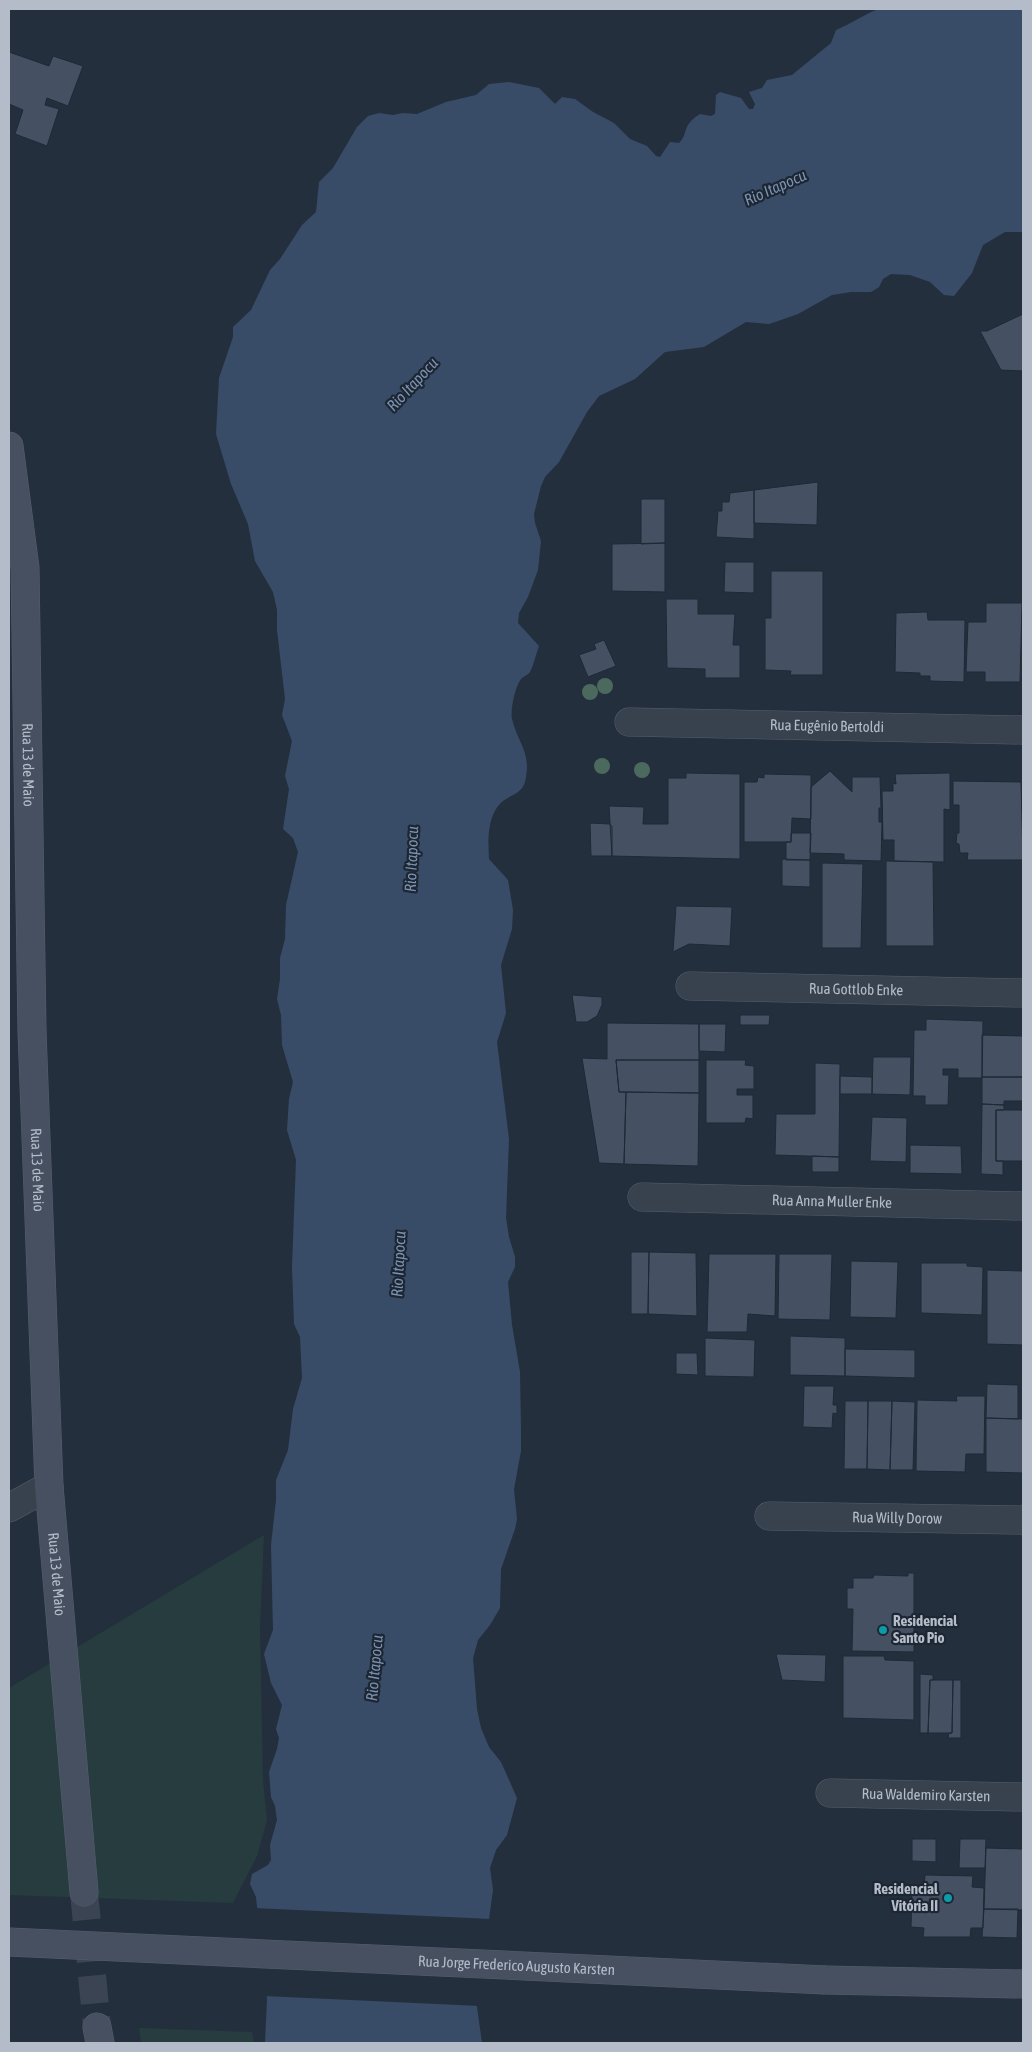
<svg xmlns="http://www.w3.org/2000/svg" width="1032" height="2052" viewBox="0 0 1032 2052" font-family="'Asap Condensed',sans-serif">
	<rect width="100%" height="100%" fill="#242f3e"/>
	<path fill="#263c3f" d="M264 1535 260 1627 263 1780 267 1820 257 1856 233 1903 9 1895V1688Z
		M139 2028 252 2032 254 2043H141Z"/>
	<path fill="#394c67" d="M878 9H1023V232H1005L983 245 972 273 954 296 944 295 930 282 910 275 891 274 883 279 879 287 871 292H851L832 295 798 314 778 321 769 324 746 322 704 347 665 352 635 379 599 396 587 412 559 462 545 477 541 486 534 514 535 523 541 541 538 570 528 597 519 613 518 623 539 646C536 654 534 664 530 672 528 675 524 676 521 679 515 687 510 710 512 719 518 744 532 752 525 782 522 793 511 795 503 801 487 814 488 840 489 859L508 880 513 910 512 929 501 965 506 1013 497 1042 509 1139 506 1218 509 1237 515 1257V1267L508 1282 512 1325 520 1372 521 1430V1451L514 1489 517 1519 515 1529 501 1569 500 1608 490 1625 478 1640 473 1658 477 1709 481 1728 489 1747 501 1762 517 1798 507 1835 496 1850 490 1868 493 1890 477 2007 482 2043H265L267 1999 256 1897 250 1884 252 1874 268 1865 271 1860 270 1845 277 1820 275 1806 271 1797 269 1772 277 1749 279 1738 276 1729 282 1705 271 1683 264 1654 273 1630 271 1545 276 1500V1480L288 1450 293 1409 302 1378 300 1337 294 1324 292 1267 296 1160 287 1130 289 1099 293 1082 282 1045 281 1015 277 999 280 979V958L285 939 286 905 298 852 293 838 283 829 289 789 285 776 292 741 282 715 285 699 277 630V610L273 592 255 561 248 524 231 484 216 434 219 378 233 337V327L251 310 270 270 280 259 302 225 316 212 319 182 333 168 357 127 368 116 379 113 393 115 403 113 417 114 446 102 476 95 489 84 509 82 539 88 555 104 562 97 575 99 593 112 614 123 630 139 647 146 656 156 660 157 670 142 679 143C690 132 680 127 700 114L711 116 715 114 716 95 720 92 741 98 749 109H753L755 104 749 92 762 88 767 80 792 75 831 43 836 30C851 24 863 15 878 9Z"/>
	<path fill="#242f3e" d="M254 1908 491 1919 480 2006 264 1996Z"/>
	<path fill="#455162" stroke="#1f2835" d="M9 52 49 66 53 56 83 66 68 106 47 98 45 105 59 109 47 146 15 134 23 110 9 104Z
		M1023 314V371L1001 370 980 331H987Z
		M818 482 817 525 754 523V490Z
		M754 490V539L716 537 718 511H722V502H729L730 493Z
		M641 499H665V543L641 544Z
		M665 543V592L612 591V544Z
		M725 562H754V593L724 592Z
		M771 571H823V675H790L791 671 765 670V618H771Z
		M666 599H698V614H735L733 645H740V678H705V669L667 668Z
		M986 603H1022L1020 682H985V672H966L968 622H986Z
		M927 612 928 620H965L964 682 930 681V676H920V673L895 672 896 613Z
		M604 640 616 666 588 677 579 655 596 649 594 644Z
		M830 771 852 792V777H880L881 808H879V822H882L881 861 844 860V854L810 853 811 787Z
		M686 773 740 774V859L612 856 609 806 644 807 643 824H668V778H686Z
		M950 773V810L944 809V862L894 861V840H883L882 791H893V783L896 784 895 774Z
		M764 774 811 775V819L792 818 791 842H744V782H757L758 777 764 778Z
		M953 781 1021 782 1023 860H967L968 853H960L959 844 956 843 957 833H959V805H953Z
		M590 823 610 824 612 827V856H591Z
		M791 833H811L810 860H786V842H791Z
		M782 859 810 860V887L782 886Z
		M886 861 933 862 934 946H886Z
		M822 863 863 864 861 948H822Z
		M676 906 732 907 730 946 689 944 673 952Z
		M572 995 602 997V1005L597 1016 587 1022H576Z
		M740 1015H770L769 1025H740Z
		M926 1019 983 1021 982 1078H958V1069H943V1075H949L948 1105H925V1096H913L914 1030H926Z
		M607 1023 699 1024V1060H616L619 1092H626L624 1164 599 1163 582 1058 607 1059Z
		M699 1024H726L725 1052 699 1051Z
		M982 1035 1023 1036V1077H982Z
		M873 1057H911L910 1095 872 1094Z
		M616 1060H699V1093L619 1092Z
		M706 1060H746L745 1065 754 1066V1089H737V1095H753V1119L746 1118 745 1123H706Z
		M815 1063 840 1064 839 1157 775 1155 776 1114H815Z
		M840 1076 872 1077V1094H840Z
		M982 1077H1023V1101H1004V1105L982 1104Z
		M626 1092 699 1093 698 1166 624 1164Z
		M982 1104 1004 1105V1110H996V1161H1003V1175L981 1174Z
		M996 1110H1023V1161H996Z
		M872 1117 907 1118 906 1162 870 1161Z
		M910 1145 961 1146 962 1174 910 1173Z
		M812 1156 839 1157V1172H812Z
		M631 1252H649L648 1314H631Z
		M649 1252 696 1253 697 1316 648 1314Z
		M709 1254H776L775 1316 748 1314 747 1332H707Z
		M779 1254H832L830 1320 778 1319Z
		M851 1261 898 1262 896 1318 850 1317Z
		M921 1263H967V1266L983 1267 982 1315 921 1313Z
		M987 1270 1023 1271V1345L987 1344Z
		M790 1336 845 1338V1376L790 1375Z
		M705 1338 755 1340 754 1377 705 1376Z
		M845 1349 915 1350V1378L845 1376Z
		M676 1353H697L698 1375 676 1374Z
		M987 1384 1018 1385V1419L986 1418Z
		M804 1386H834L833 1405H837V1414L833 1413 832 1428 803 1427Z
		M956 1396H985L984 1454H966L965 1472 916 1471 917 1400 957 1401Z
		M845 1401H868L867 1469H844Z
		M868 1401H892L890 1470 867 1469Z
		M892 1401 915 1402 913 1470H890Z
		M986 1418 1023 1419V1473L986 1472Z
		M908 1573H914V1652L852 1651 853 1609H847V1588H853V1578H873L874 1575 908 1576Z
		M776 1654 826 1655 825 1682 782 1680Z
		M843 1656H884L885 1660 914 1661V1720L843 1718Z
		M920 1674 933 1675V1680H930L928 1733H920Z
		M930 1680H953L952 1733H928Z
		M953 1680H961V1738H948L949 1733H952Z
		M912 1839H936V1862L912 1861Z
		M960 1839H986L985 1868H959Z
		M986 1848 1023 1849V1910L984 1909Z
		M925 1875 973 1876 972 1887 984 1888 983 1928H971L970 1937H923L924 1928 911 1927 912 1886H924Z
		M984 1909H1018L1017 1938 982 1937Z"/>
	<g fill="none" stroke-linecap="round" stroke-linejoin="round">
		<path stroke="#3a4453" stroke-width="28" stroke-dasharray="28 14" stroke-linecap="butt" d="M84 1892 97 2027"/>
		<g stroke="#565f6c" stroke-width="29">
			<g id="street">
				<path id="s1" d="M629 722 1023 730"/>
				<path id="s2" d="M690 986 1023 993"/>
				<path id="s3" d="M642 1197 1023 1206"/>
				<path d="M9 1508 49 1486"/>
				<path id="s4" d="M769 1516 1023 1520"/>
				<path id="s5" d="M830 1793 1023 1797"/>
			</g>
		</g>
		<g stroke="#565f6c" stroke-width="29">
			<g id="secondary">
				<path id="s6" d="M9 446 25 568 32 1031 49 1486 84 1892"/>
				<path d="M825 1980 1023 1984"/>
				<path d="M97 2027 100 2043"/>
			</g>
		</g>
		<use href="#street" stroke="#38414e" stroke-width="28"/>
		<use href="#secondary" stroke="#465061" stroke-width="28"/>
		<g stroke="#565f6c" stroke-width="29" stroke-linecap="butt">
			<g id="secondary-bridge">
				<path id="s7" d="M9 1942 825 1980"/>
			</g>
		</g>
		<use href="#secondary-bridge" stroke="#465061" stroke-width="28"/>
	</g>
	<g fill="#4b6a5d">
		<circle cx="605" cy="686" r="8"/>
		<circle cx="590" cy="692" r="8"/>
		<circle cx="602" cy="766" r="8"/>
		<circle cx="642" cy="770" r="8"/>
	</g>
	<g fill="#0f9aa8" stroke="#1d2633" stroke-width="2">
		<circle cx="883" cy="1630" r="5"/>
		<circle cx="948" cy="1898" r="5"/>
	</g>
	<g text-anchor="middle" stroke-width="4.5" stroke-linejoin="round" paint-order="stroke">
		<g font-size="15" fill="#b4bcc9" stroke="#1d2633">
			<text dy="5" stroke="none"><textPath href="#s1" startOffset="198">Rua Eugênio Bertoldi</textPath></text>
			<text dy="5" stroke="none"><textPath href="#s6" startOffset="320">Rua 13 de Maio</textPath></text>
			<text dy="5" stroke="none"><textPath href="#s2" startOffset="166">Rua Gottlob Enke</textPath></text>
			<text dy="5" stroke="none"><textPath href="#s6" startOffset="725">Rua 13 de Maio</textPath></text>
			<text dy="5" stroke="none"><textPath href="#s3" startOffset="190">Rua Anna Muller Enke</textPath></text>
			<text dy="5" stroke="none"><textPath href="#s4" startOffset="128">Rua Willy Dorow</textPath></text>
			<text dy="5" stroke="none"><textPath href="#s6" startOffset="1130">Rua 13 de Maio</textPath></text>
			<text dy="5" stroke="none"><textPath href="#s5" startOffset="96">Rua Waldemiro Karsten</textPath></text>
			<text dy="5" stroke="none"><textPath href="#s7" startOffset="508">Rua Jorge Frederico Augusto Karsten</textPath></text>
		</g>
		<g font-size="15" font-weight="bold" fill="#b4bcc9" stroke="#1d2633" text-anchor="start">
			<text x="893" y="1626">Residencial<tspan x="893" dy="17">Santo Pio</tspan></text>
			<text x="938" y="1894" text-anchor="end">Residencial<tspan x="938" dy="17">Vitória II</tspan></text>
		</g>
		<g font-size="16" font-style="italic" fill="#7c92b1" stroke="#1d2633">
			<text transform="translate(775 187) rotate(-24)" y="6">Rio Itapocu</text>
			<text transform="translate(412 384) rotate(-47)" y="6">Rio Itapocu</text>
			<text transform="translate(411 859) rotate(-88)" y="6">Rio Itapocu</text>
			<text transform="translate(398 1264) rotate(-87)" y="6">Rio Itapocu</text>
			<text transform="translate(374 1668) rotate(-85)" y="6">Rio Itapocu</text>
		</g>
	</g>
	<rect width="1032" height="2052" fill="none" stroke="#b4bcc9" stroke-width="20"/>
</svg>
